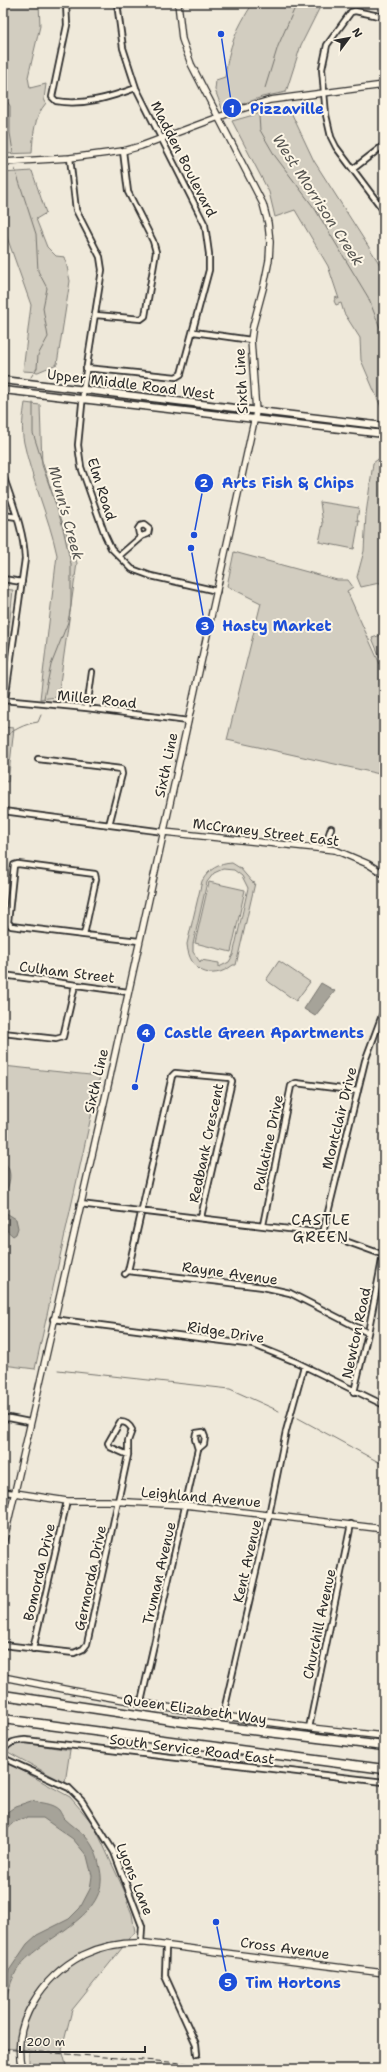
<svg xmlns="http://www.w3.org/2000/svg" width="387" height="2072" viewBox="0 0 387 2072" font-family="'Shantell Sans',sans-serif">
	<rect width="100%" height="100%" fill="#efe9da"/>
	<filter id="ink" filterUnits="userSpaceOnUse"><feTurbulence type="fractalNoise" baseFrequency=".025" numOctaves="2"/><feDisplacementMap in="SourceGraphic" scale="8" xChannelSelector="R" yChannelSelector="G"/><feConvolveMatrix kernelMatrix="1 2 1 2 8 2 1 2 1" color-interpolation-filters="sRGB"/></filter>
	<g filter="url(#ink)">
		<path fill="#d2cdc0" stroke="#7e7c76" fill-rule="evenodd" d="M3 3H39L40 26 28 77 30 88 46 84 44 99 46 103C34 117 33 135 32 153L3 154Z
			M253 3H322L301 45 286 92 262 97 223 111 215 90 216 80 225 77C229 46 236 29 253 3Z
			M289 108 314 161 384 271V414L361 360 360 338 344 313 341 303 336 305 334 301 336 297 339 299 328 266 295 210 275 217 269 192 232 121 257 114Z
			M32 171 46 213 36 219 47 247 56 256 65 257 70 281 57 364 38 372 23 371 31 305 3 226V173Z
			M25 403 40 405 42 465 77 563 58 697 40 699 57 555C49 517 32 481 24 443 21 429 23 416 25 403Z
			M381 457 384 461V582L361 587 357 577 364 551 366 514 373 463Z
			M320 502 359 508 357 521H359L354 549 319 542 323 524Z
			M234 552 337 580H348L353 587 347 591 384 673V775L227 740 261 603 227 586Z
			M3 589 13 590 6 656H3Z
			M384 634V667L372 638Z
			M3 727 14 728 8 782 3 781Z
			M232 863 240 868 252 882 255 883 236 965H233C211 982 189 971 187 944L202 881C209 869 218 864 232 863ZM223 869 234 870 242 876 248 888 233 955 229 962 219 967V963L201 960 200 962 193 952V944L207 882 214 873Z
			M209 882 245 890 231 952 195 943Z
			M279 961 310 982 296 1001 266 980Z
			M3 1066 100 1076 35 1369 3 1365Z
			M18 1742 70 1750 65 1783 6 1751 10 1745Z
			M3 1763 10 1764 70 1797 94 1825 129 1901 127 1902 132 1914 135 1932 72 2010 62 2049 67 2069H29V2050L3 2048Z"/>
		<path fill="#a6a399" stroke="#75736d" d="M321 983 335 991 315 1016 304 1009Z
			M3 1161C15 1172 9 1185 3 1199Z
			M3 1211 16 1219 18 1228 16 1234 13 1236 3 1227Z
			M31 1801C40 1803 52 1803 59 1810 61 1813 62 1816 64 1818 71 1825 78 1829 85 1836 93 1845 98 1856 100 1869 111 1917 42 1936 19 1967 11 1977 6 2000 3 2013V1983L6 1975 27 1944 37 1935 69 1919 80 1908 90 1889 92 1876 87 1856 73 1839 43 1818H24L12 1823 3 1835V1815L16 1806Z"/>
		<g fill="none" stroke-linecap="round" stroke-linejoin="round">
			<path stroke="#75736d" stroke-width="1" d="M265 88 278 46 297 3
				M3 94 10 106V133L13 152
				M259 116 260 130 275 156 315 209 368 297 384 338
				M15 169 36 234 38 271 47 288 43 308 48 337 38 355 37 368 31 377
				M33 403V433L62 524 71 564V606L68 622 51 665 44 698
				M3 739C13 730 24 724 38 722L41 715
				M3 1370 7 1371
				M58 1370 230 1389 279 1411
				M298 1418 384 1465"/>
			<g stroke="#2b2b2b" stroke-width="8">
				<path id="minor" d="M66 3 67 25 52 97 56 101C83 106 111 97 136 88
					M384 17 355 11 351 12 327 45 322 69 326 115 331 137 336 147 384 211
					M70 158 76 210 100 257 102 270 84 384 78 445 81 467 105 535 111 548 132 569 151 576 217 591
					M353 169 384 145
					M96 315 141 319 145 316 156 252 153 241 128 192 123 151
					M194 332 251 340
					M86 368 176 377 181 374 209 270V254L205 225 136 88 123 48 117 3
					M3 475C12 502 24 531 25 559L5 700
					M3 515 17 517
					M119 556 142 536 148 534 149 529 144 525 140 526 138 529 139 534 142 536
					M3 579 22 582
					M3 700 87 708 188 721
					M87 708 92 672
					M38 759 121 769 122 774 109 825
					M3 811 164 832
					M324 849 331 828
					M84 935 11 926 8 922 14 865 18 864 95 874 96 879 84 935 139 941
					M3 975 128 992
					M3 1033 56 1039 63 1037 75 985
					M80 1204 323 1233 384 1255
					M263 1225 291 1086 296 1083 358 1091
					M323 1233 365 1061 384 1010
					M128 1271 172 1076 175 1073 230 1078 232 1081 201 1217
					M125 1274 128 1271 263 1287 290 1293 368 1333
					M53 1319 254 1345 296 1362 384 1405
					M354 1392 368 1333 384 1250
					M3 1419 9 1418 29 1422
					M3 1492 15 1493
					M3 1645 74 1653 83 1649 87 1644 128 1455V1441L132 1430C129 1424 126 1422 120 1422L108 1443 110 1447 128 1455
					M33 1649 67 1501
					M141 1702 198 1449 195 1439 196 1433 203 1432 205 1437 204 1444 198 1449
					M223 1715 269 1515 286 1431 304 1366
					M309 1728 351 1524
					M3 1751C9 1742 14 1741 25 1740L384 1782
					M3 1758 69 1788 82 1801 114 1852 142 1926 141 1943
					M166 1946 165 1976 196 2044 197 2054"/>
			</g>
			<g stroke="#2b2b2b" stroke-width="8">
				<path id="tertiary" d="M3 162 70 158 123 151 141 146 235 111 270 100 384 85
					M164 832 335 850 368 864 384 874
					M15 1493 67 1501H108L185 1505 384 1529
					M3 1544 109 1081 256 412 251 340 253 326 264 285 269 260 270 242 268 223 263 204 191 64 182 39 178 3
					M3 1677C129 1703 256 1723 384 1736
					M22 2069C10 2023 43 1976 83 1955 102 1946 124 1942 146 1943L384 1973"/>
			</g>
			<g stroke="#2b2b2b" stroke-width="9">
				<path id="secondary" d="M3 380 384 426
					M3 390 384 434"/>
			</g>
			<g stroke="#2b2b2b" stroke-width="11">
				<path id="motorway" d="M3 1695 184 1722 384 1746
					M3 1719 384 1769"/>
			</g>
			<use href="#minor" stroke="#fcf5e5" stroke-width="4.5"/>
			<use href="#tertiary" stroke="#fcf5e5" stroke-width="5.5"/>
			<use href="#secondary" stroke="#fcf5e5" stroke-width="6"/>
			<use href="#motorway" stroke="#fcf5e5" stroke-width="8"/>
			<path stroke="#2b2b2b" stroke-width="1" stroke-dasharray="6 3" stroke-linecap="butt" d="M3 2049 258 2069
				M129 2066 161 2069"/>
		</g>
	</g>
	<g text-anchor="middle" stroke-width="4" stroke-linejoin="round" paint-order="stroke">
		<g font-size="14" fill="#2b2b2b" stroke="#fcf5e5">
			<text transform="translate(184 159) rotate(63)" y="5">Madden Boulevard</text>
			<text transform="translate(241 381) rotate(-93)" y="5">Sixth Line</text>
			<text transform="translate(131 384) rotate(7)" y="5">Upper Middle Road West</text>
			<text transform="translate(102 489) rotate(72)" y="5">Elm Road</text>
			<text transform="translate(97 699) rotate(6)" y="5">Miller Road</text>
			<text transform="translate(166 765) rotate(-78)" y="5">Sixth Line</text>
			<text transform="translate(266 832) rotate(7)" y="5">McCraney Street East</text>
			<text transform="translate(67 972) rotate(7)" y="5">Culham Street</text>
			<text transform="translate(96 1081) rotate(-77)" y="5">Sixth Line</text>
			<text transform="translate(339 1118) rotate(-76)" y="5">Montclair Drive</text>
			<text transform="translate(206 1143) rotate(-78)" y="5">Redbank Crescent</text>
			<text transform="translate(268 1143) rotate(-78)" y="5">Pallatine Drive</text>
			<text transform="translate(230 1273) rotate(8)" y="5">Rayne Avenue</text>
			<text transform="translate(226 1332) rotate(9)" y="5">Ridge Drive</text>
			<text transform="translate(356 1333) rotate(-78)" y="5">Newton Road</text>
			<text transform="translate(201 1497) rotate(5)" y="5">Leighland Avenue</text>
			<text transform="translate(247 1561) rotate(-77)" y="5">Kent Avenue</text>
			<text transform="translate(39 1572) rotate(-77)" y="5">Bomorda Drive</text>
			<text transform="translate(159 1573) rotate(-77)" y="5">Truman Avenue</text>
			<text transform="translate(90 1578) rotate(-78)" y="5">Germorda Drive</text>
			<text transform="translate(319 1624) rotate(-78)" y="5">Churchill Avenue</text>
			<text transform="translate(195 1709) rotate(8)" y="5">Queen Elizabeth Way</text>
			<text transform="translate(192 1749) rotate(7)" y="5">South Service Road East</text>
			<text transform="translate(135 1879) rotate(68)" y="5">Lyons Lane</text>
			<text transform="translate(285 1948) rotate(8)" y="5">Cross Avenue</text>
		</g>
		<g font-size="15" font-style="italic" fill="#565552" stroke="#fcf5e5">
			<text transform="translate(318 200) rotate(57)" y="5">West Morrison Creek</text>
			<text transform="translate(66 513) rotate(75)" y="5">Munn's Creek</text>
		</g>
		<g font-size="15" letter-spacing="1" fill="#2b2b2b" stroke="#fcf5e5">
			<text x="321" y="1225">CASTLE<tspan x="321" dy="17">GREEN</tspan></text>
		</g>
	</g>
	<path fill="none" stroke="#1d4ed8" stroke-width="1.5" d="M221 34L232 108M194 535L204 483M191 548L205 626M135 1087L146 1033M216 1922L228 1982"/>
	<g fill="#1d4ed8" stroke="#fcf5e5" stroke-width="1.5">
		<circle cx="221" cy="34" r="4"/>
		<circle cx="194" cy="535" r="4"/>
		<circle cx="191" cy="548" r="4"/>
		<circle cx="135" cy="1087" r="4"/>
		<circle cx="216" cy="1922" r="4"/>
		<circle cx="232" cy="108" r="10"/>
		<circle cx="204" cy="483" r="10"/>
		<circle cx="205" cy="626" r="10"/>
		<circle cx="146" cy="1033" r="10"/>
		<circle cx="228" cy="1982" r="10"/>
	</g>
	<g font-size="12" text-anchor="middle" font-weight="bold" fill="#fff">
		<text x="232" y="113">1</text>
		<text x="204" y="487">2</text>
		<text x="205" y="630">3</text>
		<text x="146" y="1037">4</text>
		<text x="228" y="1987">5</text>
	</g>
	<g font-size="15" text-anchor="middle" font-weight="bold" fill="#1d4ed8" stroke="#fcf5e5" stroke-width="4" stroke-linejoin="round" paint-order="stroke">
		<text x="287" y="114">Pizzaville</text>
		<text x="288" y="488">Arts Fish &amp; Chips</text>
		<text x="277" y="631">Hasty Market</text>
		<text x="264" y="1038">Castle Green Apartments</text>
		<text x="293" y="1988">Tim Hortons</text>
	</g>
	<rect width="387" height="2072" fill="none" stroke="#fcf5e5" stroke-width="16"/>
	<rect x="8" y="8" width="371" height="2056" fill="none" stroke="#2b2b2b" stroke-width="1.5" filter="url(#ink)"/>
	<g transform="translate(349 38) rotate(58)" stroke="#fcf5e5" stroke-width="3" paint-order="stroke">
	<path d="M0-3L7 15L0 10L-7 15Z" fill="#2b2b2b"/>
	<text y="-6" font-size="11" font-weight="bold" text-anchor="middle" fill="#2b2b2b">N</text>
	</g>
	<path d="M20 2046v6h125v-6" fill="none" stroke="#2b2b2b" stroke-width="2"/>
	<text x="26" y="2046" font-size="12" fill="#2b2b2b" stroke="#fcf5e5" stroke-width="3" paint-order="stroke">200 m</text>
</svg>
